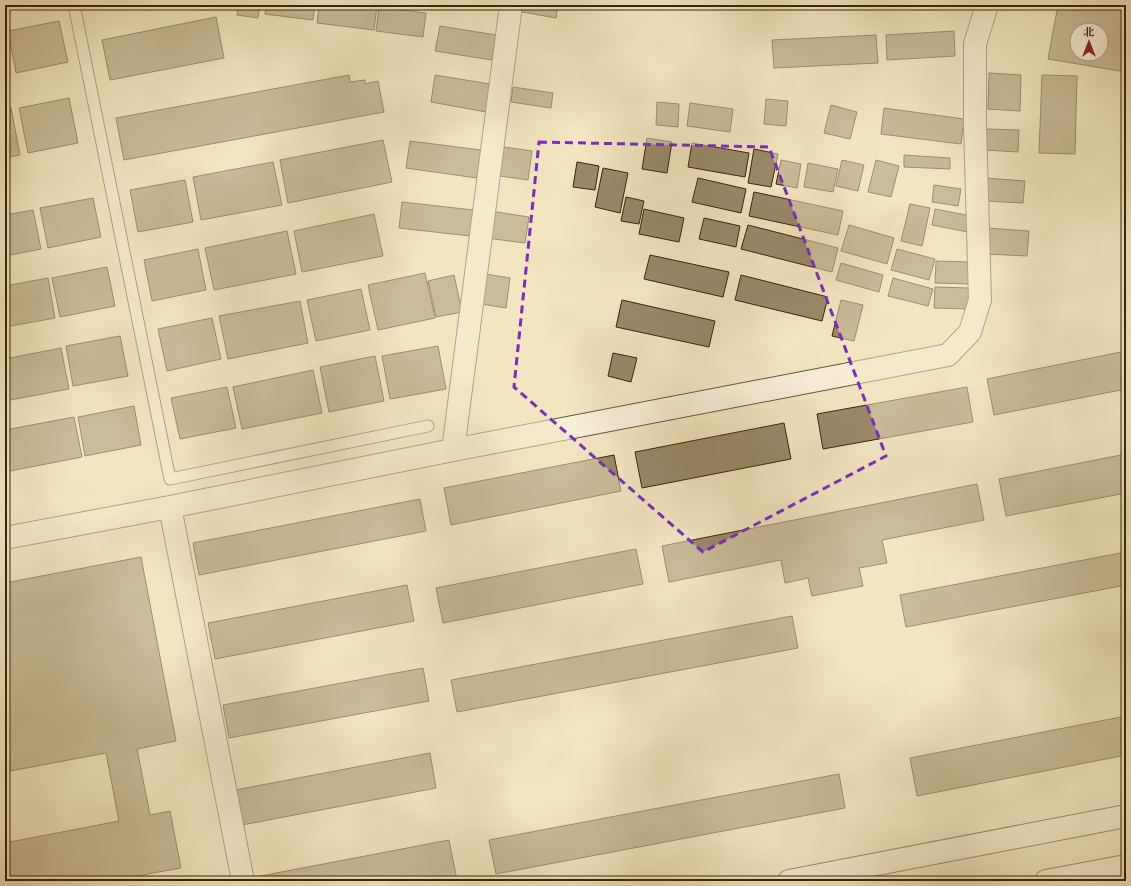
<svg xmlns="http://www.w3.org/2000/svg" width="1131" height="886" viewBox="0 0 1131 886" font-family="'Old Standard TT','Noto Serif SC',serif">
	<rect width="100%" height="100%" fill="#f2e6c1"/>
	<filter id="stains"><feTurbulence type="fractalNoise" baseFrequency=".005" numOctaves="4"/><feColorMatrix values="0 0 0 0 .2 0 0 0 0 .09 0 0 0 0 .02 0 0 0 .5 -.17"/></filter>
	<radialGradient id="worn" r=".72"><stop offset=".6" stop-color="#630" stop-opacity="0"/><stop offset="1" stop-color="#630" stop-opacity=".3"/></radialGradient>
	<path fill="#9a8969" stroke="#3a2409" fill-rule="evenodd" d="M238 5H260L258 18 237 15Z
		M266 5H315L313 20 265 14Z
		M319 5 377 6 374 30 317 23Z
		M523 5H558L556 18 522 12Z
		M1058 5H1094L1126 10V72L1048 59ZM1077 30H1101V54H1077Z
		M379 7 426 13 423 37 376 31Z
		M216 17 224 58 110 80 102 40Z
		M59 21 68 62 16 73 8 31Z
		M440 26 496 35 492 60 435 51Z
		M954 31 955 56 887 60 886 35Z
		M876 35 878 63 774 68 772 40Z
		M5 47 10 75 5 76Z
		M989 73 1021 75 1020 111 988 109Z
		M349 75 350 82 365 80V84L378 81 384 112 124 160 116 118Z
		M435 75 490 84 486 112 431 102Z
		M1042 75 1077 76 1075 154 1039 153Z
		M513 87 553 93 551 108 511 102Z
		M69 98 78 143 28 153 19 108Z
		M766 99 788 101 786 126 764 124Z
		M657 102 679 104 678 127 656 125Z
		M690 103 733 109 730 132 687 126Z
		M831 105 857 112 850 139 824 133Z
		M11 108 20 155 5 158V109Z
		M884 108 964 119 961 144 881 134Z
		M986 129 1019 130 1018 152 985 150Z
		M647 138 672 142 667 173 642 169Z
		M383 140 392 182 288 203 280 160Z
		M410 141 481 150 477 178 406 168Z
		M692 143 749 153 745 177 688 167Z
		M504 147 532 151 528 180 500 176Z
		M754 149 778 154 771 187 748 183Z
		M904 155 950 158V169L904 167Z
		M781 160 801 164 797 188 776 184Z
		M842 160 864 165 858 191 836 186Z
		M876 160 899 166 891 197 868 192Z
		M273 162 282 205 201 220 193 177Z
		M577 162 599 166 595 190 573 187Z
		M808 163 838 169 833 192 804 187Z
		M603 168 628 173 620 213 595 207Z
		M698 178 746 189 741 213 692 202Z
		M986 178 1025 181 1023 203 985 201Z
		M185 180 193 222 138 232 130 190Z
		M934 185 961 189 958 206 932 202Z
		M754 192 843 211 838 235 749 216Z
		M626 197 644 201 639 224 621 221Z
		M93 198 101 237 48 248 40 208Z
		M402 202 473 210 470 236 399 228Z
		M910 204 930 208 922 246 901 241Z
		M644 209 684 218 679 242 639 234Z
		M935 209 971 216 968 232 932 225Z
		M33 210 41 249 5 256V215Z
		M490 211 529 217 525 243 486 238Z
		M374 214 383 256 302 272 294 231Z
		M704 218 740 226 736 247 699 239Z
		M748 225 838 248 832 272 741 249Z
		M849 225 894 238 887 264 841 251Z
		M987 228 1029 231 1027 256 986 254Z
		M287 231 296 274 214 290 205 248Z
		M198 249 206 290 152 301 144 260Z
		M897 249 935 259 929 280 891 270Z
		M650 255 729 272 723 297 644 279Z
		M936 261 970 262 969 284 935 283Z
		M841 263 883 275 879 292 836 280Z
		M107 267 115 306 60 317 52 278Z
		M425 273 435 318 378 330 368 285Z
		M486 274 510 278 506 308 481 304Z
		M454 275 462 312 436 317 428 281Z
		M741 275 828 297 822 321 735 300Z
		M48 278 55 318 5 327V286Z
		M893 278 933 289 928 306 888 296Z
		M935 287 969 288 968 309 934 308Z
		M361 289 370 330 316 341 307 300Z
		M622 300 715 321 709 347 616 327Z
		M841 300 863 305 854 341 832 336Z
		M300 301 308 343 228 359 219 316Z
		M212 318 221 359 167 371 158 329Z
		M120 336 128 376 73 386 66 346Z
		M438 346 446 389 390 399 382 356Z
		M61 348 69 389 5 401V359Z
		M1126 351V389L994 415 987 379Z
		M613 353 637 358 631 382 608 376Z
		M375 356 384 401 329 412 320 367Z
		M313 370 322 413 242 429 233 387Z
		M227 387 236 428 180 439 171 398Z
		M967 387 973 422 823 449 817 414Z
		M134 406 141 445 85 456 78 417Z
		M74 417 82 457 5 472V430Z
		M784 423 791 459 642 488 635 452Z
		M1126 454V493L1006 516 999 479Z
		M614 455 621 491 451 525 444 488Z
		M977 484 984 520 882 540 887 563 859 568 863 586 812 596 808 578 785 583 781 560 669 582 662 546Z
		M420 499 426 531 199 575 193 543Z
		M636 549 643 584 443 623 436 588Z
		M1126 552V585L906 627 900 595Z
		M141 557 176 741 137 749 150 815 170 811 181 868 109 881H5V843L119 821 106 753 5 772V583Z
		M407 585 414 621 215 659 208 623Z
		M792 616 798 648 457 712 451 680Z
		M423 668 429 701 229 738 223 705Z
		M1126 716V755L917 796 910 758Z
		M430 753 436 788 242 825 235 790Z
		M839 774 845 808 496 874 489 840Z
		M449 840 457 880 251 881 250 878Z"/>
	<g fill="none" stroke-linecap="round" stroke-linejoin="round">
		<g stroke="#685437" stroke-width="13">
			<path id="service" d="M74 5 170 479 428 426"/>
		</g>
		<g stroke="#685437" stroke-width="24">
			<path id="minor" d="M453 450 511 5
				M170 507 243 881
				M5 538 170 507 453 450 948 355 970 332 980 300 975 124V44L987 5"/>
		</g>
		<g stroke="#3a2409" stroke-width="24">
			<path id="secondary" d="M789 881 1126 816
				M1046 881 1126 866"/>
		</g>
		<use href="#service" stroke="#f7efd7" stroke-width="11"/>
		<use href="#minor" stroke="#f7efd7" stroke-width="22"/>
		<use href="#secondary" stroke="#f7efd7" stroke-width="22"/>
	</g>
	<path d="M0 0H1131V886H0ZM539 142 769 147 886 456 703 552 514 387Z" fill="#f2e6c1" fill-opacity=".55" fill-rule="evenodd"/>
	<path fill="none" stroke="#7b2cbf" stroke-width="3" stroke-dasharray="8 5" stroke-linejoin="round" d="M539 142 769 147 886 456 703 552 514 387Z"/>
	<rect width="1131" height="886" fill="none" stroke="#f2e6c1" stroke-width="20"/>
	<rect x="6" y="6" width="1119" height="874" fill="none" stroke="#3a2409" stroke-width="2"/>
	<rect x="10" y="10" width="1111" height="866" fill="none" stroke="#3a2409"/>
	<g transform="translate(1089 42)"><circle r="19" fill="#f7efd7" stroke="#ab9e85"/>
	<path d="M0-3L7 15L0 10L-7 15Z" fill="#8f2418"/>
	<text y="-6" font-size="11" font-weight="bold" text-anchor="middle" fill="#3a2409">北</text>
	</g>
	<rect width="100%" height="100%" filter="url(#stains)"/>
	<rect width="100%" height="100%" fill="url(#worn)"/>
</svg>
